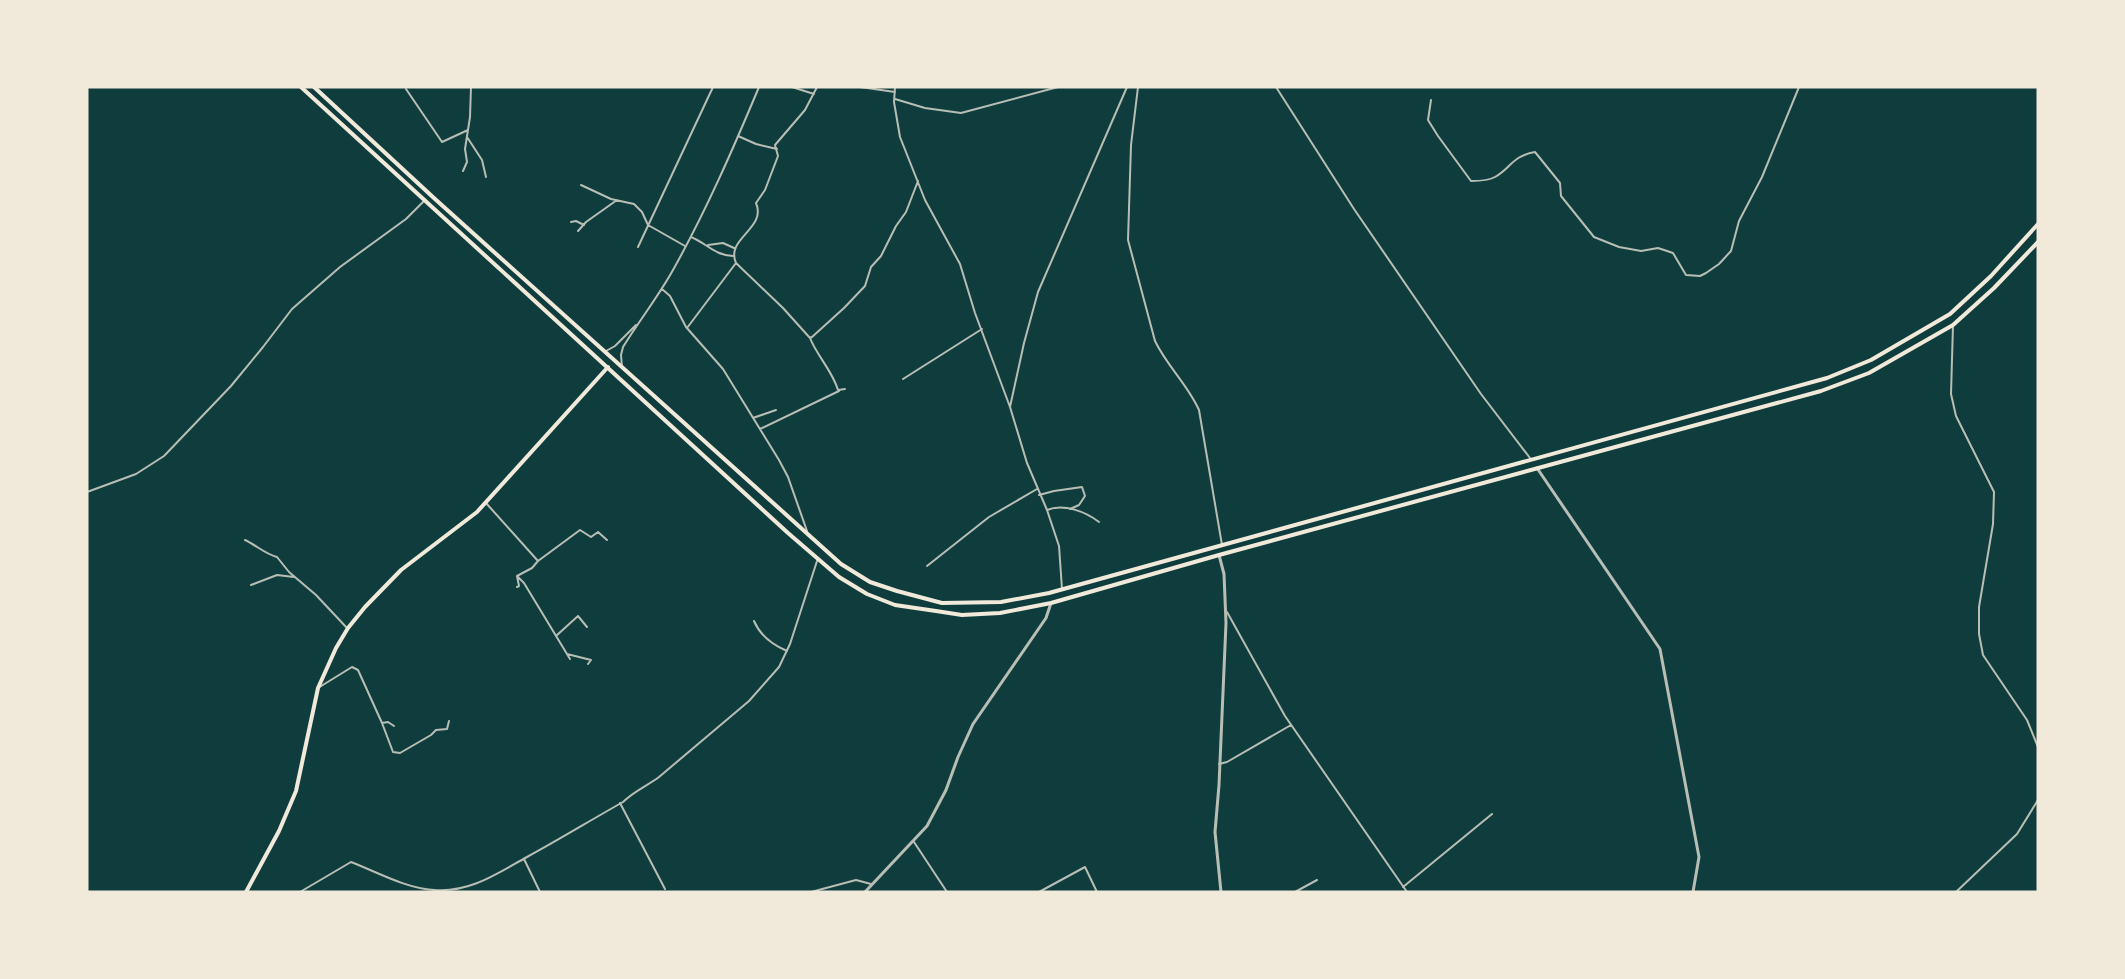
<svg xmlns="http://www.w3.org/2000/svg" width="2125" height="979" viewBox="0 0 2125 979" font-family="Commissioner,sans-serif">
	<rect width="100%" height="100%" fill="#0f3d3e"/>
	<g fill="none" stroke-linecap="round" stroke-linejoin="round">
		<path stroke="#b8beb3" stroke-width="2" d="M792 87 814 94
			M860 87 895 92
			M895 87 894 102 900 137 925 200 960 264 975 313 1010 407 1027 463 1047 510 1059 546 1062 589
			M1138 87 1131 145 1128 240 1155 341C1167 366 1188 385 1199 410L1222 545
			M1276 87 1354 209 1481 394 1530 458
			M406 89 442 142 468 130
			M895 99 925 108 961 113 1058 87
			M1431 100 1428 120 1438 136 1471 181C1479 181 1488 181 1495 177 1511 168 1512 156 1535 152L1560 183 1561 196 1594 237 1619 247 1641 251 1658 248 1673 253 1686 275 1700 276 1706 273 1719 264 1731 251 1739 221 1762 177 1799 87
			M738 136 756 144 777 149
			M467 137 482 160 486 177
			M463 171 467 162 465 149 470 117 471 87
			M581 185 611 199 634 204 642 212 648 225 685 246
			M571 222 576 221 584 225
			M578 231 586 222 617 200
			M691 237C706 243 716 256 733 256
			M708 245 723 243 734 248
			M638 247 713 87
			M736 263C725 238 767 229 756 203L765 190 778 156 775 145 805 110 817 87
			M662 289 670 296 686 327 723 369 779 460 788 477 807 531
			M1953 325 1951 394 1956 416 1994 492 1993 524 1979 607V634L1983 655 2027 720 2038 747
			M687 328 736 263 783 308 810 338 812 337 844 308 865 286 871 267 881 256 896 226 906 212 918 181
			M810 338C817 356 832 370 838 390L845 389
			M606 351 615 346 636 325
			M622 367 621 355 623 347C639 321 658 297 673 270 706 211 733 149 759 87
			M903 379 982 329
			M1010 407 1024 343 1038 292 1127 87
			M753 418 776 410
			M760 429 839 391
			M87 492 136 474 164 456 231 386 263 347 292 309 340 267 406 219 424 201
			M1039 495 1054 491 1082 487 1085 496 1079 505 1070 509
			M486 503 538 561 580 530 591 537 598 532 607 540
			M1047 510C1064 503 1086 512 1099 522
			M245 540C256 545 265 554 277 557L289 572 316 595 347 628
			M927 566 989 517 1037 489
			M517 576 524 583 570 659
			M251 585 277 575 294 577
			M517 587 519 586 517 576 532 568 538 561
			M1227 612 1285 716 1407 892
			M754 621C760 635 773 645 787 651
			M556 636 578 616 587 627
			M567 654 591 660 588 664
			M318 688 352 667 358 670 382 723 388 722 394 726
			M382 723 393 752 400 753 431 735 436 730 447 729 449 721
			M1219 764 1227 762 1291 725
			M620 803 665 889
			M914 842 947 892
			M524 859 540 892
			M1403 887 1492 814
			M300 892 351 862C377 872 405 888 434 890 470 893 498 873 527 857 560 839 591 820 623 802 634 791 647 786 659 777L749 701 779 667 790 644 818 558
			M811 892 856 880 871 884
			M1039 892 1085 867 1097 892
			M1295 892 1317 880
			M1956 892 2017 834 2038 800"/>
		<path stroke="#b8beb3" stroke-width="3" d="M1537 468 1660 649 1699 857 1693 892
			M1219 555 1224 574 1226 623 1219 785 1215 832 1221 892
			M865 892 927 826 946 790 958 757 973 724 1046 618 1051 603"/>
		<path stroke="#f1e9da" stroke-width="4" d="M246 892 279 831 296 791 318 688 336 648 348 628 365 607 401 570 477 512 608 367"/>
		<path stroke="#f1e9da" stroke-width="4" d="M301 87 788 533 839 577 867 594 895 605 936 611 962 615 1000 613 1051 603 1219 555 1821 391 1869 373 1953 325 1994 288 2038 242
			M314 87 435 199 841 564 870 582 897 591 942 603 1001 602 1049 593 1827 378 1871 360 1950 314 1991 276 2038 224"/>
	</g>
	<rect width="2125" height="979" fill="none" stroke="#f1e9da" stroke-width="177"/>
</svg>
